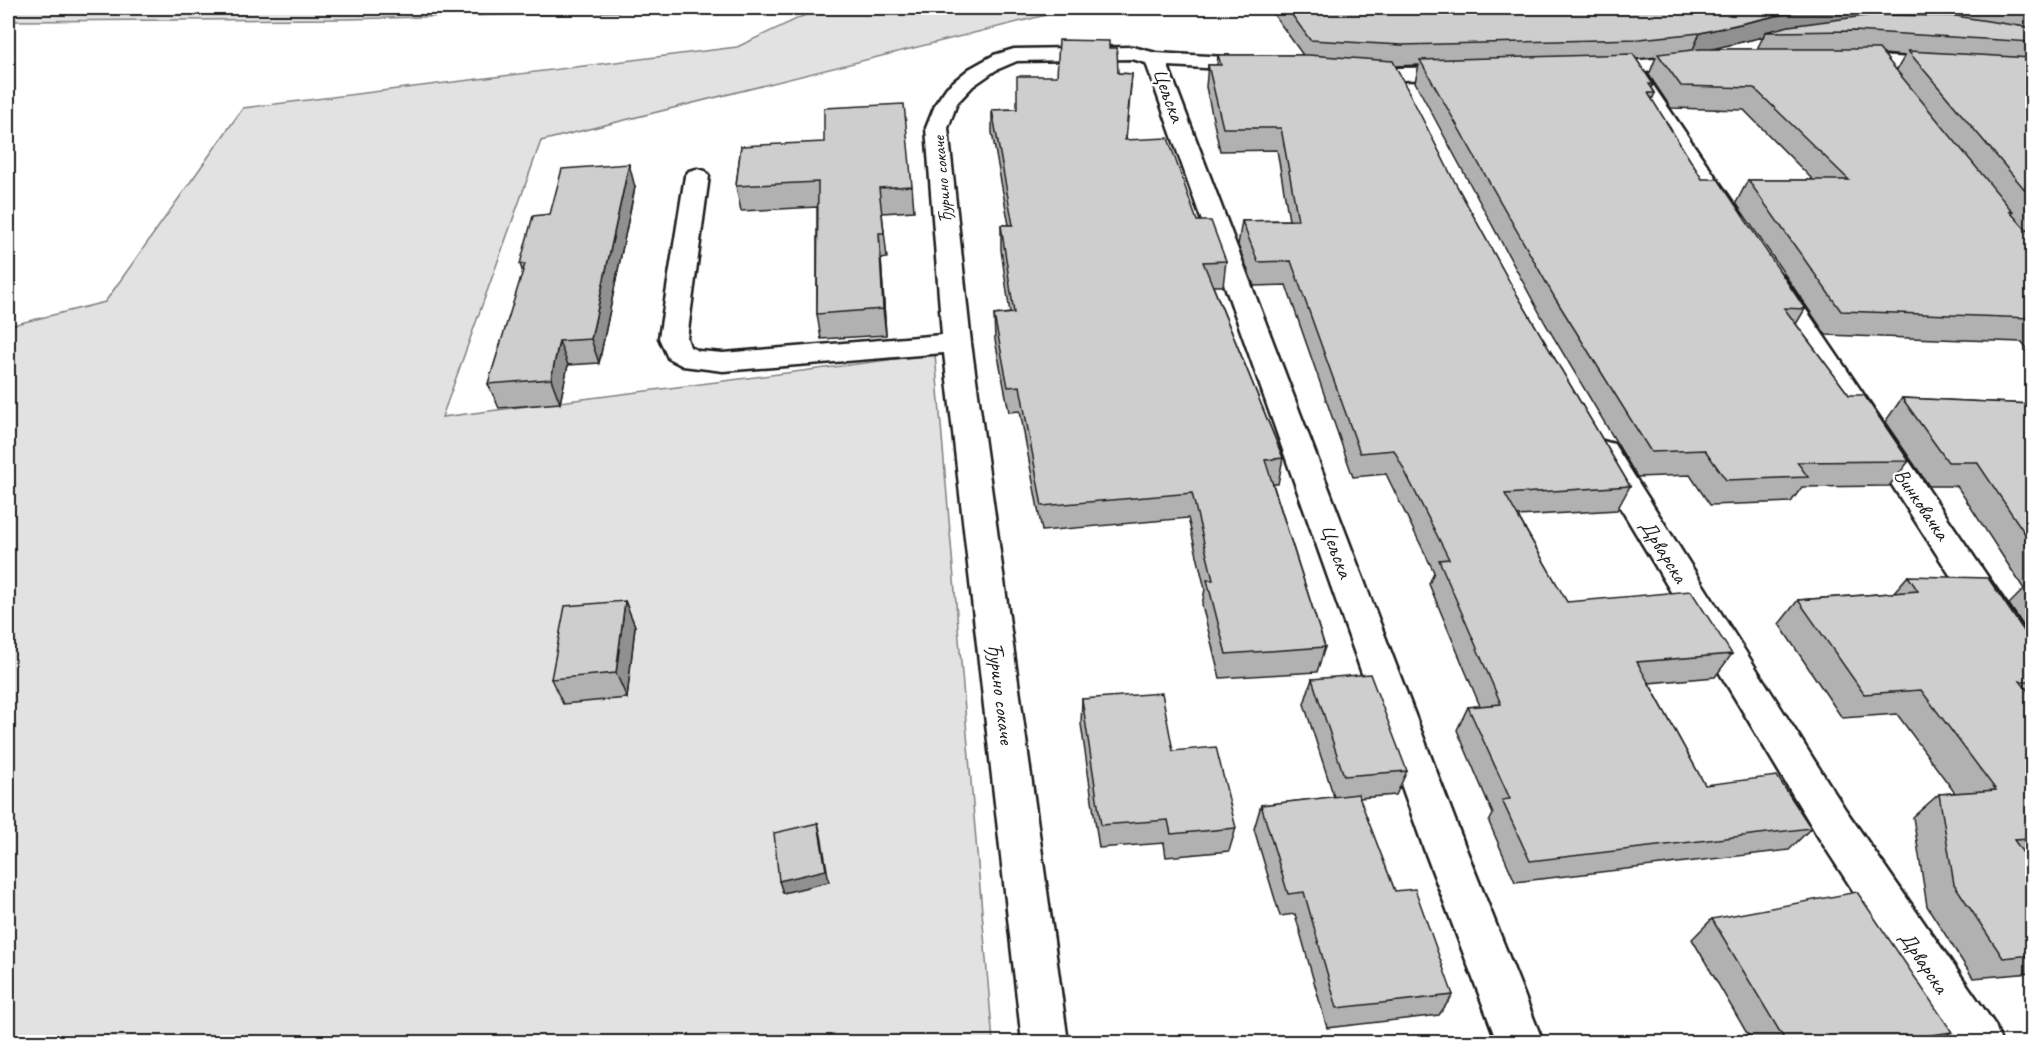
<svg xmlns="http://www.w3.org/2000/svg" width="2040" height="1050" viewBox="0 0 2040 1050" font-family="Caveat,sans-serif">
	<rect width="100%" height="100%" fill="#fff"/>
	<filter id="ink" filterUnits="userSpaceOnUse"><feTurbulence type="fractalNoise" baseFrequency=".0167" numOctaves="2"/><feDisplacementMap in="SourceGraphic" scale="12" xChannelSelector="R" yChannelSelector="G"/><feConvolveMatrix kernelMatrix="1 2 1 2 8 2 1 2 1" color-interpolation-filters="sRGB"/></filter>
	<g filter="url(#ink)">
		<path fill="#e2e2e2" stroke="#7f7f7f" stroke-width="1.5" d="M8 8H771L347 19 8 21Z
			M820 8H1074L541 141 442 417 935 354 993 1042H8V326L105 302 243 108 737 47Z"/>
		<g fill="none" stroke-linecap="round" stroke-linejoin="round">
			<g stroke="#1c1c1c" stroke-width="4">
				<path id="service" d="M1801 29 1807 30 1810 34 1807 38 1741 53 1693 68 1686 66 1684 62 1686 58 1729 44Z"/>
			</g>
			<g stroke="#1c1c1c" stroke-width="5">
				<path id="minor" d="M1133 47 1156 53 1261 59 1268 61 1271 65 1268 69 1261 71 1168 66 1466 849 1543 1042H1497L1424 849 1146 63 1132 59 1017 61 996 70 973 86 957 103 948 128 971 343 1068 1042H1022L944 353 723 371 683 366 668 358 659 338 685 176 689 171 697 169 705 171 709 176 687 338 690 347 699 351 723 353 942 335 926 128 936 103 947 87 969 69 994 55 1014 49Z
					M1843 54 2032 65V77L1836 64 1833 60 1836 56Z
					M1698 56 1705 58 1708 62 1705 66 1644 72 1742 216 1739 221 1730 223 1721 221 1624 73 1597 75 1590 73 1587 69 1590 65 1597 63Z
					M1354 65 1397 68 1461 67 1468 69 1471 73 1468 77 1461 79 1397 80 1347 75 1344 71 1347 67Z
					M1774 274 1783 276 2032 642V686L2019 682 1761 282 1765 276Z
					M1603 441 1614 444 1845 809 1995 1025 2001 1042H1951L1817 835 1587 452 1592 444Z"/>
			</g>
			<use href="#service" fill="#fff" fill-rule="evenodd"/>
			<use href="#minor" fill="#fff" fill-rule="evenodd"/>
		</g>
		<path fill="#b1b1b1" stroke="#1c1c1c" stroke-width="1.5" fill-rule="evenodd" d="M1269 8H2032V355L2022 342 1826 335 1736 203 1748 180H1813L1744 110 1671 108 1649 75 1656 57 1636 59 1653 84 1652 88 1655 93 1652 100 1702 179 1805 309 1796 324 1849 395 1909 461 1889 486 1802 487 1791 502 1710 505 1690 475 1637 477 1545 323 1415 82 1419 65 1395 66 1452 177 1513 288 1630 486 1617 510 1518 516 1567 602 1732 654 1715 677 1649 683 1705 785 1811 828 1789 850 1515 882 1489 822 1493 814 1457 730 1468 707 1480 706 1429 584 1434 572 1386 474 1353 477 1286 285 1254 286 1238 245 1242 221 1289 220 1277 150 1220 151 1206 87 1208 65H1217L1218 55H1303ZM1763 37 1757 49H1711ZM1883 54 1905 56 1896 71Z
			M1109 48 1118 73 1132 74 1126 140 1197 221 1226 261 1223 286H1213L1283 458 1278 484H1273L1325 647 1317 672 1220 678 1202 605 1205 589 1188 518 1042 531 1020 411 1009 412 995 340 994 315 1010 313 1001 250V225H1009L992 133V110L1017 109 1057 76Z
			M741 146 912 186 914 211 882 213 887 258 881 259 886 335 821 339 817 314V207L741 211 736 186Z
			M635 187 599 363 568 365 560 403 499 408 488 384 523 273 520 264Z
			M1902 398 2032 404V639L2009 604 2024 589 1957 486H1929L1885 422Z
			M1908 576 2032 643V858H2027L2032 866V973L1973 978 1927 906 1913 817 1939 794 1955 793 1897 714 1842 718 1779 624 1798 600 1893 593Z
			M625 601 635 626 627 698 563 704 551 679Z
			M1312 679 1407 771 1396 795 1359 798 1395 891 1453 995 1439 1015 1327 1028 1295 914 1280 916 1254 829 1261 805 1334 797 1304 704Z
			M1082 699 1173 751 1236 828 1229 851 1166 857 1164 843 1099 848 1081 724Z
			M1712 919 1952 1032 1934 1042H1752L1692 939Z"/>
		<path fill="#909090" stroke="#1c1c1c" stroke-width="1.5" d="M1820 8H1881L1874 20 1765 32 1763 37 1691 54 1700 33 1802 10Z
			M629 164 635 187 599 363 591 339Z
			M879 233 881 259 886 335 883 309Z
			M559 341 568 365 560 403 551 379Z
			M625 601 635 626 627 698 616 673Z
			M818 823 821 835 829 882 783 893 779 881Z"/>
		<path fill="#cecece" stroke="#1c1c1c" stroke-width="1.5" d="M1287 8H1820L1802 10 1700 33 1639 39 1402 45 1310 40Z
			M1996 8H2032V13Z
			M1872 15 1956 16 2032 28V42L1854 31 1765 32 1789 26Z
			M1059 40 1109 41V48H1117L1118 73 1132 74 1125 140 1168 138 1197 221H1211L1226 261 1203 262 1283 458 1265 460 1325 647 1226 654 1207 580H1213L1192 493 1042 506 1020 386 1008 387 994 315 1014 313 1001 225H1013L992 110 1017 109V76H1057Z
			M1701 49H1879L2013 212H2010L2032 236V318L1841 311 1748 180H1849L1754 88 1681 86 1658 54Z
			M1908 51 2032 58V198Z
			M1633 54 1653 84H1649L1655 93H1648L1702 179H1718L1805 309 1784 308 1849 395H1864L1909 461 1797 462 1808 477 1726 480 1705 450 1651 452 1555 298 1420 60Z
			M1218 55H1308L1393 61 1452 177 1513 288 1630 486 1505 494 1567 602 1691 591 1732 654 1637 662 1705 785 1777 776 1811 828 1530 861 1502 800 1510 799 1468 707 1501 704 1439 560 1449 559 1394 450 1360 453 1291 261 1258 262 1242 221 1298 220 1281 128H1223L1208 65H1221Z
			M904 104 912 186 879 188 884 233H879L883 309 817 314 818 182 736 186 741 146 824 142V108Z
			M629 164 591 339 559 341 551 379 488 384 525 264H520L533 216 550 214 562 169Z
			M1902 398 2032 404V544L1977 462H1948Z
			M1908 576 1988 578 2032 643V681H2020L2032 696V839L2014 840 2032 866V955L2003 958 1954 884 1939 794 1996 790 1921 690 1864 694 1798 600 1918 591Z
			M625 601 616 673 551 679 565 606Z
			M1370 674 1407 771 1344 776 1312 679Z
			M1162 693 1173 751 1216 747 1236 828 1171 834 1168 820 1101 825 1082 699Z
			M1358 794 1395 891 1415 889 1453 995 1337 1008 1304 892 1288 894 1261 805Z
			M818 823 826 870 779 881 774 833Z
			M1857 892 1952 1032 1917 1037 1921 1042H1786L1712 919Z"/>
	</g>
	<g text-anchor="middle" stroke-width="4.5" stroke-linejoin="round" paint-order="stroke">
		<g font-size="18" fill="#1c1c1c" stroke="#fff">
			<text transform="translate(942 180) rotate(-95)" y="6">Ђурино сокаче</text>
		</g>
		<g font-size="21" fill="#1c1c1c" stroke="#fff">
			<text transform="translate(1169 95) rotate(70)" y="7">Цељска</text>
			<text transform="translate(1922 504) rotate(56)" y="7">Винковачка</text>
			<text transform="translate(1337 551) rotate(70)" y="7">Цељска</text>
			<text transform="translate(1664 551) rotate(58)" y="7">Дрварска</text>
			<text transform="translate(1001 693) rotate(83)" y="7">Ђурино сокаче</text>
			<text transform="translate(1924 962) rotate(56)" y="7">Дрварска</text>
		</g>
	</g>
	<rect width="2040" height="1050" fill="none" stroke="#fff" stroke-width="30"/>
	<rect x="15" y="15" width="2010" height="1020" fill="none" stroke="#1c1c1c" stroke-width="2" filter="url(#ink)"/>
</svg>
